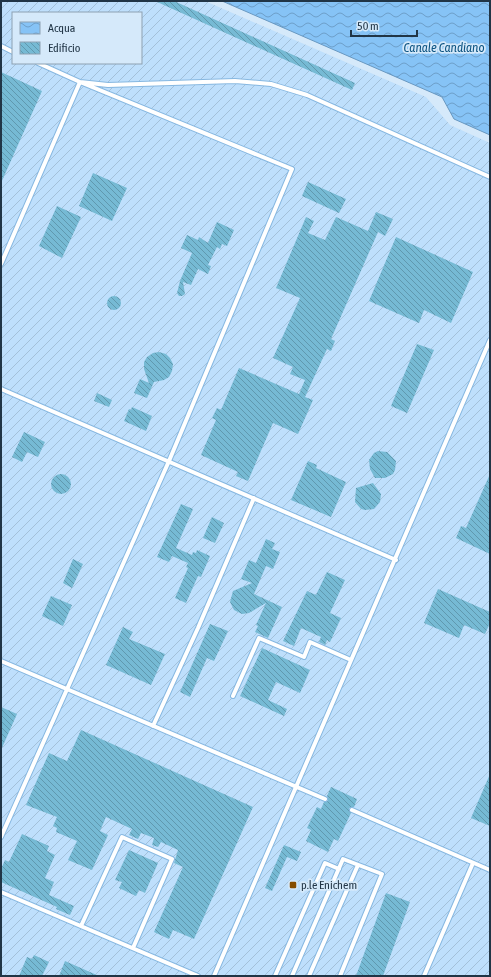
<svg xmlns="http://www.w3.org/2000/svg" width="491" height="977" viewBox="0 0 491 977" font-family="'Asap Condensed',sans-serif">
	<defs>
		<pattern id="industrial-furrows" width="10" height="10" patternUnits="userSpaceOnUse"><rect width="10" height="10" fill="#bedffc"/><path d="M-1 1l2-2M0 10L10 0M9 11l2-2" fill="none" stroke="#a3c0d9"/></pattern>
		<pattern id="water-waves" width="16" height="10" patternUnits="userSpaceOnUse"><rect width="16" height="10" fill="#86c3f6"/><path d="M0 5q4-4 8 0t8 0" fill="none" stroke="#6d9fc9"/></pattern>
		<pattern id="building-back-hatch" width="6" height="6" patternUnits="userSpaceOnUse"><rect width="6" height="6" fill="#76bad4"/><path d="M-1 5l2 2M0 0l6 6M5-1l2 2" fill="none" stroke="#6098ae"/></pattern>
	</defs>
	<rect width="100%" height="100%" fill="#d5e9fa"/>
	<path fill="url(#industrial-furrows)" fill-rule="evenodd" d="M1 1H205L426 97 450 125 490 143V976H1ZM13 13H141V63H13Z"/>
	<path fill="url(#water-waves)" stroke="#6898c1" d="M222 1H490V135L454 119 442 97Z"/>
	<path fill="url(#building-back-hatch)" d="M155 1H174L355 83 352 90Z
		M1 72 42 91 1 183Z
		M93 173 127 188 112 221 79 206Z
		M308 182 346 199 339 213 302 196Z
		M57 206 81 217 62 258 39 246Z
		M376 212 393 219 385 236 378 232 331 339 335 341 331 351 327 349 305 397 313 400 298 434 273 423 248 481 236 476 238 472 201 455 216 420 212 418 217 408 221 410 239 368 299 394 305 380 290 374 293 367 273 358 300 298 276 288 306 217 314 221 308 233 325 240 336 217 368 231Z
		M217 222 234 230 227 246 222 244 220 249 217 247 208 265 211 266 208 274 198 269 191 285 183 282 185 294 182 296H179L177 293 180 281 192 253 181 248 187 235 198 240 199 237 208 243Z
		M396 237 473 272 451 323 424 310 419 323 369 301Z
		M107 303a7 7 0 1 1 14 0a7 7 0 1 1-14 0Z
		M417 344 434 350 407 413 391 406Z
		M159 352 166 354 170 358 173 364 172 371 169 377 164 380 154 382 147 398 134 393 140 379 149 383 144 369V362L147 357 153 353Z
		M97 393 112 400 109 407 94 401Z
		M132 407 152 416 146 431 124 421 129 409 131 410Z
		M24 432 45 442 38 457 27 452 22 462 12 457Z
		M378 451 387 452 396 461 395 470 393 474 385 478H375L370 469 369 460 374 453Z
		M308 461 317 465 316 468 346 482 331 517 291 500Z
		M51 484a10 10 0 1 1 20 0a10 10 0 1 1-20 0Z
		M490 474V554L456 538 461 526 466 528Z
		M373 483 381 494 380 502 374 509 365 510 361 509 355 502 356 488Z
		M181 504 193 509 176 548 192 555 193 552 196 553 197 550 210 556 201 577 198 576 186 603 175 598 188 568 186 567 188 563 172 556 169 562 157 557Z
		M212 517 224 523 215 543 203 538Z
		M266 539 275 543 272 549 280 552 273 569 266 566 254 594 282 607 268 638 255 632 258 626 256 625 266 603 249 613 242 614 234 610 230 602 233 591 252 583 241 579 249 560 256 563Z
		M73 559 83 564 72 588 63 583Z
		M327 572 345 580 330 613 341 618 330 642 327 640 325 645 319 642 321 637 301 628 294 646 283 641 307 591 316 595Z
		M438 589 490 612V623L485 634 464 625 459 638 424 623Z
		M51 596 72 605 63 626 42 616Z
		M210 624 228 631 214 661 207 658 190 697 180 692Z
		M123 627 133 632 129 639 165 654 151 685 106 665Z
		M262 648 310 670 300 693 276 682 268 700 287 709 284 716 240 696Z
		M1 707 17 714 1 750Z
		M81 730 253 807 194 939 173 930 169 939 154 932 183 867 174 863 178 850 161 842 158 847 152 845 154 838 141 833 138 839 129 835 132 829 106 817 100 831 108 835 92 870 68 860 77 841 56 832 57 828 53 826 57 817 26 805 49 753 67 761Z
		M490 774V826L471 818Z
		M331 787 357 799 354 807 349 808 351 813 338 841 334 839 328 852 306 841 311 830 307 828 317 807 321 809 324 802 328 801 327 796Z
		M22 834 49 846 47 851 55 855 45 878 54 882 49 895 74 906 70 915 56 909 57 907 1 882V869L5 860 9 862Z
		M284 845 301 852 297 861 287 857 272 891 265 888Z
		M129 850 158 863 145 893 139 890 136 896 119 888 122 882 115 880Z
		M386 893 410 902 383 976H356Z
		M34 955 49 962 42 976H19L27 957 32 959Z
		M65 961 99 976H59Z"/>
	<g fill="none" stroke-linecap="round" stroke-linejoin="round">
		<g stroke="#87b8e1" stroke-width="6">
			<path id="service" d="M1 46 13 52
				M38 63 80 82 108 85 235 81 271 84 307 95 490 177
				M1 264 80 82 292 169 169 461 1 837
				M1 389 396 560
				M1 661 325 799
				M233 696 259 638 304 657 310 642 351 660
				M153 726 198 628 254 498
				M352 810 490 870
				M1 892 198 976
				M81 926 122 837 172 859 133 948
				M214 976C305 764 399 553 490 340
				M275 976 325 863 339 869
				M292 976 343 859 382 874 340 976
				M309 976 358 865
				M424 976 473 863"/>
		</g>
		<use href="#service" stroke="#fff" stroke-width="4"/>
	</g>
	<rect fill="#854d00" stroke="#d5e9fa" stroke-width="1.5" x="289" y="881" width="8" height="8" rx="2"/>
	<g text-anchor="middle" stroke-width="3.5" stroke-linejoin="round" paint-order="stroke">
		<g font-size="12" fill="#213546" stroke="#d5e9fa" text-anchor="start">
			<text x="301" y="889">p.le Enichem</text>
		</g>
		<g font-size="13" font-style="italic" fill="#0d5482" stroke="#d5e9fa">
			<text x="444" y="52">Canale Candiano</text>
		</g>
	</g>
	<rect width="491" height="977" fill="none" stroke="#213546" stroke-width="4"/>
	<rect x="12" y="12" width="130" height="52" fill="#d5e9fa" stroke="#8da1b2"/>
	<rect x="20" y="22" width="20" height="12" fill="url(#water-waves)" stroke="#8da1b2"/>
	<text x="48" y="32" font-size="12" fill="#213546">Acqua</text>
	<rect x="20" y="42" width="20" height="12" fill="url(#building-back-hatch)" stroke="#8da1b2"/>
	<text x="48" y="52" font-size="12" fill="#213546">Edificio</text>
	<path d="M351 30v6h66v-6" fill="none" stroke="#213546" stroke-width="2"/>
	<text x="357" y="30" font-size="12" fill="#213546" stroke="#d5e9fa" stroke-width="3" paint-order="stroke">50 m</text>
</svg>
